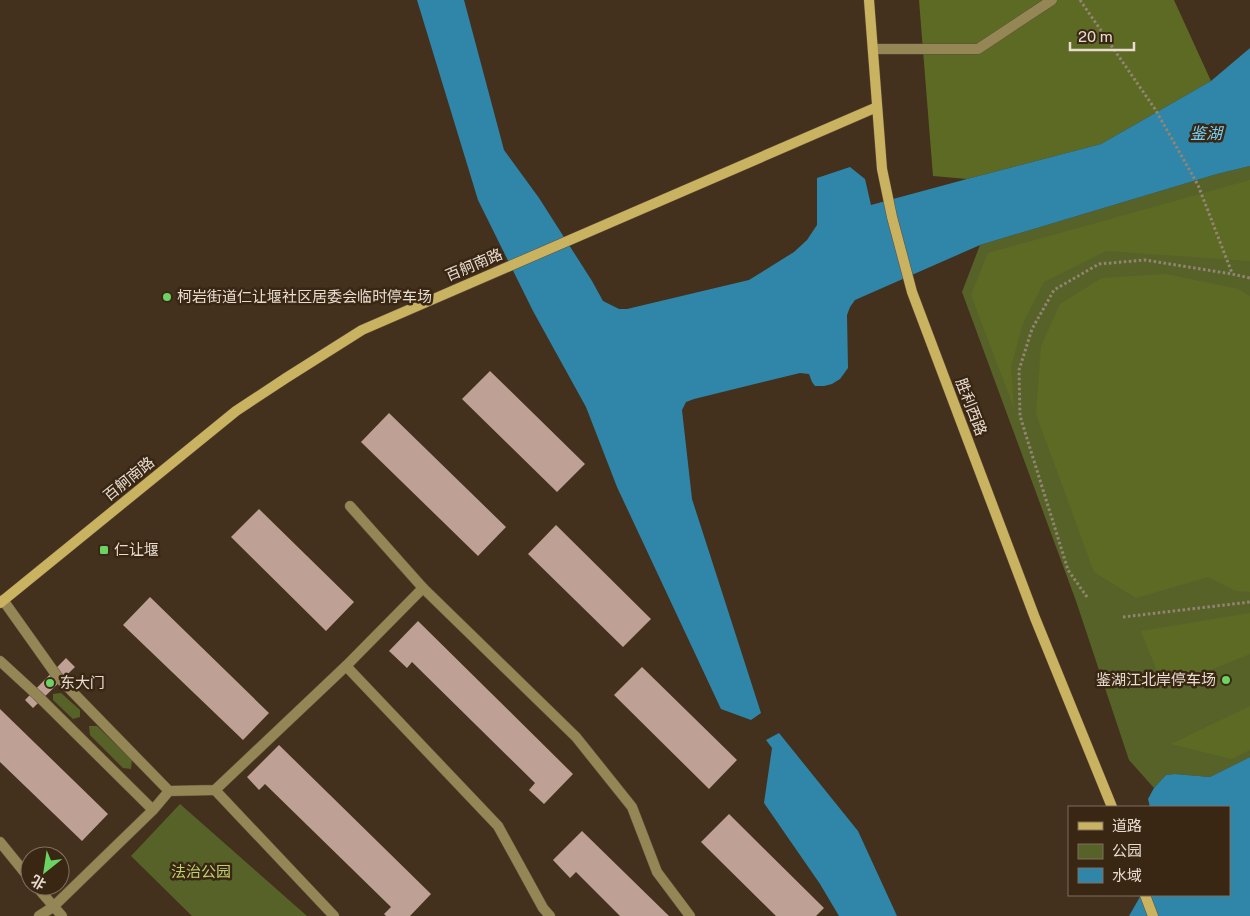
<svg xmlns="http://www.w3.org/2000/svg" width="1250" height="916" viewBox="0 0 1250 916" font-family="'Public Sans','Noto Sans SC',sans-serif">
	<rect width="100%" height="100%" fill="#43311e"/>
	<path fill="#576228" d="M1250 166V757L1210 777 1175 774 1166 775 1154 788 1129 760 1076 601 962 292 980 245 1217 174Z
		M61 693 80 710V717L73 719 53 700V694Z
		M89 726H97L132 760 131 769 123 768 90 735Z
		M180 804 307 916H192L131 856Z"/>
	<path fill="#5d6a24" d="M919 0H1174L1211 81 1101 144 967 179 933 176Z
		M1250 180V261L1106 251 1044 282 1023 323 1011 367 1014 408 971 295 988 253Z
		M1166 274 1238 289 1250 296V592L1236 591 1208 577 1136 598 1094 572 1036 414 1041 346 1060 304 1102 278Z
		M1250 613V654L1164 689 1141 631Z
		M1250 706V750L1231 759 1171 744Z"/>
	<path fill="#3086a8" d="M417 0H464L504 150 539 198 592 281 603 301 619 309H627L749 280 794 252 807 240 817 225V178L850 167 865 179 871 205 967 179 1101 144 1211 81 1250 48V166L1217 174 980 245 855 300 850 307 847 315 848 368 840 379 832 384 824 386H815L812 382 809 374 800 373 694 399 686 402 682 410 692 499 761 713 751 720 721 709 617 487 586 407 533 311 478 200Z
		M779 733 858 831 897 916H839L820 884 764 803 772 748 766 740Z
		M1250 757V916H1129L1141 895H1229V807H1150L1148 799 1154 788 1166 775 1175 774 1210 777Z"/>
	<path fill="#bfa095" d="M490 371 585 464 557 492 462 399Z
		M389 413 506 527 478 556 361 442Z
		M259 509 354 602 326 631 231 537Z
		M556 525 651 619 623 647 528 554Z
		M150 597 269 713 243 740 123 625Z
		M418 621 573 774 544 804 529 790 535 783 412 662 407 668 389 651Z
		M66 658 75 667 33 708 25 700Z
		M642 667 737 760 709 789 614 695Z
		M0 709 108 814 82 841 0 762Z
		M279 745 431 894 410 916H386L384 914 391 907 265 784 259 790 247 777Z
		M729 814 824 908 816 916H776L701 842Z
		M582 831 669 916H620L576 872 570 878 553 860Z"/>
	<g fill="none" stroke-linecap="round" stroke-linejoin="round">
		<g stroke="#61503e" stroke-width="11">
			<path id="lane" d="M873 49H978L1052 0
				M350 506 423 588 576 737 632 807 657 872 690 916
				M346 666 498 826 543 908 550 916
				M215 790 334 916
				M0 842 30 879
				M36 886 62 916"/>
		</g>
		<g stroke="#61503e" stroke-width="11">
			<path id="street" d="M3 600 57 676 169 791
				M0 661 37 695 153 810
				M39 916 53 907 153 810 169 791 215 790 346 666 423 588"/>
		</g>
		<g stroke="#61503e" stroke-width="11">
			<path id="secondary" d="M869 0 882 169 892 217 912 292 1035 618 1112 807
				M0 603 236 411 286 378 362 330 877 107
				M1145 895 1153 916"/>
		</g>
		<path stroke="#938474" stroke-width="3" stroke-dasharray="2.5 2.5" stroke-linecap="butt" d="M1080 0 1155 109 1198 185 1232 273
			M1087 597 1068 570 1020 416 1019 370 1032 329 1054 290 1099 264 1145 260 1232 274 1250 278
			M1123 617 1250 602"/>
		<use href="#lane" stroke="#948655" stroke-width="10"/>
		<use href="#street" stroke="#948655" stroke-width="10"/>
		<use href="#secondary" stroke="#c9b361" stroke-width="10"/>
	</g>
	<g fill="#6bd363" stroke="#392714" stroke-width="2">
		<circle cx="167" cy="297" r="5"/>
		<rect x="99" y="545" width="10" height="10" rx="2.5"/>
		<circle cx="1226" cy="680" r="5"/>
		<circle cx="50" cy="683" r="5"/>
	</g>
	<g text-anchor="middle" stroke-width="5" stroke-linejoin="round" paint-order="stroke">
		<g font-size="15" fill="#e8dcd0" stroke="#392714">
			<text transform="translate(474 265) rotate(-23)" y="5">百舸南路</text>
			<text transform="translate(971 407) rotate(69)" y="5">胜利西路</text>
			<text transform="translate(129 479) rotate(-39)" y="5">百舸南路</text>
		</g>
		<g font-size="15" fill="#e8dcd0" stroke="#392714" text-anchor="start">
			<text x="177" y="302">柯岩街道仁让堰社区居委会临时停车场</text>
			<text x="114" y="555">仁让堰</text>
			<text x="1216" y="685" text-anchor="end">鉴湖江北岸停车场</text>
			<text x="60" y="688">东大门</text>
		</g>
		<g font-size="15" fill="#bed270" stroke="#392714">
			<text x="201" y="877">法治公园</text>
		</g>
		<g font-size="16" font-style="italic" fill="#78d0f6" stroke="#392714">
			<text x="1206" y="139">鉴湖</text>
		</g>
	</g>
	<rect x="1068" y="806" width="162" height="90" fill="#392714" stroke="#7f6f5f"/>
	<rect x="1078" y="822" width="25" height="8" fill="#c9b361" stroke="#7f6f5f"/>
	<text x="1112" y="831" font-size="15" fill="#e8dcd0">道路</text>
	<rect x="1078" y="844" width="25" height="15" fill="#576228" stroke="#7f6f5f"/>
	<text x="1112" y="856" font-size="15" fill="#e8dcd0">公园</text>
	<rect x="1078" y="868" width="25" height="15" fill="#3086a8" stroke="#7f6f5f"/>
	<text x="1112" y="881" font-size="15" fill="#e8dcd0">水域</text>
	<g transform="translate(45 871) rotate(210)"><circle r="24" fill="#392714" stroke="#7f6f5f"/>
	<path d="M0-4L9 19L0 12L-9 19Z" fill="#6bd363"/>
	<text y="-8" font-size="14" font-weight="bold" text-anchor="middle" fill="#e8dcd0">北</text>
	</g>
	<path d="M1070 42v8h64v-8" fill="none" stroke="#e8dcd0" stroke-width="2.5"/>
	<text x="1078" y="42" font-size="15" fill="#e8dcd0" stroke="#392714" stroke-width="4" paint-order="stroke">20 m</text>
</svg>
